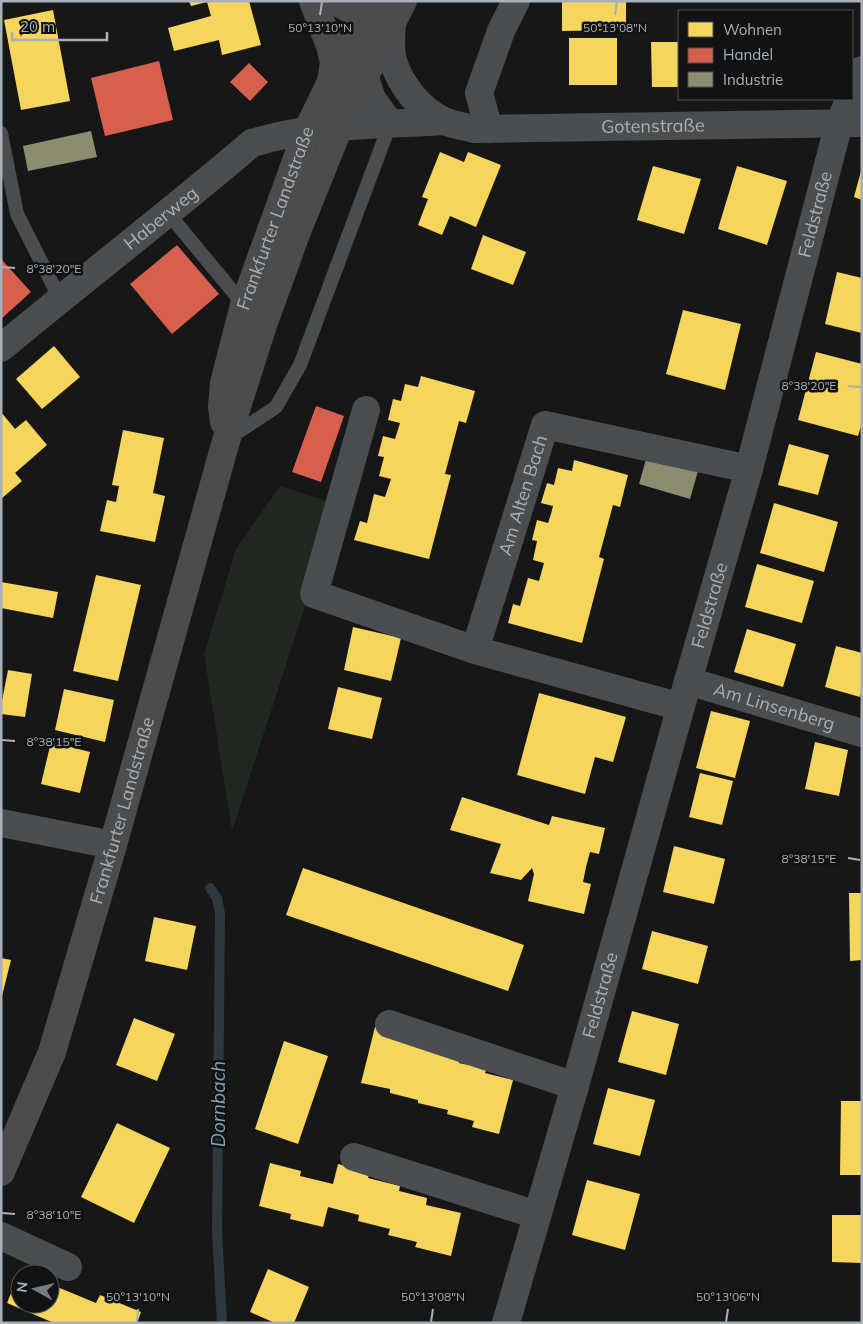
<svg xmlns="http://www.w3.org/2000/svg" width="863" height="1324" viewBox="0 0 863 1324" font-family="Mulish,sans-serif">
	<rect width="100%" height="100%" fill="#171717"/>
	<path fill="#212821" d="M280 486 338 505 232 831 204 654 236 549Z"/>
	<path fill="#f6d55c" d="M189 1H249L261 45 222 55 219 40 174 51 168 28 211 16 207 2 191 6Z
		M562 1H626V30L562 31Z
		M53 10 70 101 21 110 4 20Z
		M569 38H617V85H569Z
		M651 42H679V87H652Z
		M440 152 464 162 468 152 501 165 476 227 450 216 442 235 418 225 428 199 422 197Z
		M653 166 701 179 684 234 637 220Z
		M737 166 787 181 767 245 718 229Z
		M861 171H862V200L854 197Z
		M483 235 526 252 513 285 471 269Z
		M837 272 862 278V333L825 324Z
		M683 310 741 324 725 390 666 374Z
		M54 346 80 377 42 409 16 379Z
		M816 352 862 364V423L858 436 798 420Z
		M421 376 475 391 466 423 459 421 445 474 451 475 429 559 354 540 360 521 367 523 374 494 385 497 391 479 379 476 384 457 378 456 383 436 395 439 400 423 388 420 393 399 401 401 405 384 418 387Z
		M1 412 15 429 26 420 47 445 15 473 22 481 1 499Z
		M123 430 164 438 153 493 165 496 155 542 100 531 107 500 116 502 119 486 112 485Z
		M789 444 829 455 818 495 778 485Z
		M574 460 628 475 620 507 613 505 599 557 604 559 582 643 508 623 513 604 520 606 528 578 539 581 544 563 533 560 537 541 532 540 537 520 548 523 551 514 553 506 541 503 547 483 554 485 558 468 572 471Z
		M774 503 838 522 824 572 760 553Z
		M757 564 814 581 802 623 745 607Z
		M96 575 141 585 118 681 73 671Z
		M1 582 58 592 53 618 1 608Z
		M353 627 401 638 391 681 344 670Z
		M747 629 796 644 783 687 734 672Z
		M836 646 862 653V690L860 697 825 687Z
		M8 670 32 674 25 717 1 714V706Z
		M338 687 382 698 372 739 328 729Z
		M64 689 114 700 105 742 55 730Z
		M539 693 626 717 613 762 595 757 585 794 517 775Z
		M711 711 750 721 735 778 696 768Z
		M51 742 90 752 80 793 41 784Z
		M815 742 848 750 839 796 805 789Z
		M700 773 733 781 722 825 689 817Z
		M462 797 549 825 552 816 605 828 599 854 590 852 586 867 583 882 591 884 584 914 528 901 534 874 532 868 521 880 490 873 501 844 450 830Z
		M674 846 725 859 714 904 663 892Z
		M303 868 524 945 508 991 286 915Z
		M849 893H862V960L850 961Z
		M154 917 196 926 187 970 145 961Z
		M652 931 708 946 698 984 642 969Z
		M1 958 11 960 2 996H1Z
		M632 1011 679 1024 666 1075 618 1062Z
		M134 1018 175 1034 157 1081 116 1065Z
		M375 1027 404 1034 460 1058 459 1063 487 1069 485 1073 513 1080 499 1134 472 1127 474 1121 447 1114 448 1110 418 1103V1100L390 1093V1089L361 1083Z
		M284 1041 328 1056 298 1144 255 1129Z
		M608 1088 655 1100 640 1156 593 1144Z
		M841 1101H862V1175H840Z
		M117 1123 170 1148 134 1223 81 1197Z
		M270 1163 301 1171 300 1176 333 1184 338 1164 370 1172 368 1178 400 1186 399 1191 427 1198 426 1205 461 1213 451 1256 415 1247 417 1242 388 1235 390 1229 358 1221 359 1215 328 1207 323 1227 290 1219 291 1214 259 1206Z
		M587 1180 640 1194 625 1250 572 1235Z
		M832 1215H862V1263L832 1262Z
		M268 1269 309 1287 294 1323H275L250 1312Z
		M20 1271 26 1274H20V1304H50V1284L96 1303 100 1295 141 1312 137 1323H54L7 1303Z"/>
	<path fill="#d6604d" d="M159 61 173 120 105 136 91 78Z
		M249 63 268 82 250 101 230 82Z
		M177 245 219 294 172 334 130 284Z
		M1 259 31 292 1 319Z
		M316 406 344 416 321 482 292 472Z"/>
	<path fill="#8c8c6e" d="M91 131 97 157 28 171 23 146Z
		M647 456 698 471 690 499 639 484Z"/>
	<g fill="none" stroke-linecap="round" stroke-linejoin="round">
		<path stroke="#2e393d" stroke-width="10" d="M210 888 217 898 220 914 217 1231 222 1323"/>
		<path stroke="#4b4e50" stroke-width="14" d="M1 133 17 214 60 299
			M168 213 244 305
			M229 438 276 407 300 365 390 124"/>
		<g stroke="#4b4e50" stroke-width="28">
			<path id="s1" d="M392 23C391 35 390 49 393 61 401 86 420 110 444 121 453 125 464 126 474 129L862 123"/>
			<path d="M367 58 365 78 372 99 390 124"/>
			<path d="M852 94 862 70"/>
			<path d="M489 129 479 93 501 31 516 1"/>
			<path id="s2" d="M1 348C84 279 170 213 252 143 314 124 380 125 444 121"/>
			<path d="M366 410 314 594 475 650 681 707"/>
			<path id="s3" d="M475 650 545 425 749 469"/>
			<path id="s4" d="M688 681 862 733"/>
			<path d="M1 823 113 845"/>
			<path d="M389 1024 575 1086"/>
			<path d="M354 1157 537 1215"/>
			<path d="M1 1236 68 1267"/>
			<path id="s5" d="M506 1323 575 1086 688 681 749 469 839 123 850 99"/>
		</g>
		<g stroke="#4a4c4e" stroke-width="28">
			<path d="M335 1 355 12 384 21"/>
			<path d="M331 81 377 1"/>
			<path id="s6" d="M224 422 222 406 224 383 244 305 307 131 331 82 334 62 330 46 313 1"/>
			<path id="s7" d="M1 1172 52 1052 113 845 226 441 263 325 296 234 339 127 403 1"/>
		</g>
	</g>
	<path fill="none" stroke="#a9b0b8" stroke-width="2" d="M320 15 322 2M615 15 617 2M2 267 15 268M848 386 860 387M2 740 15 741M848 858 860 860M2 1213 15 1214M137 1322 138 1309M431 1322 433 1309M726 1322 728 1309"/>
	<g text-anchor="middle" stroke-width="5" stroke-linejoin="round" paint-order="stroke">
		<g font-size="18" fill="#a9b0b8" stroke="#111213">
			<text dy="6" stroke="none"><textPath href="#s1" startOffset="329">Gotenstraße</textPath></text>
			<text dy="6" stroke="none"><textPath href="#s5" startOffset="1151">Feldstraße</textPath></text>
			<text dy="6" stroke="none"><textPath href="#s2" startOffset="206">Haberweg</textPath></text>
			<text dy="6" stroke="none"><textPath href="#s6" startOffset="212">Frankfurter Landstraße</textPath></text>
			<text dy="6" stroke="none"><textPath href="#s3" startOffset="162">Am Alten Bach</textPath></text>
			<text dy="6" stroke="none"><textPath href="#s5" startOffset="746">Feldstraße</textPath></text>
			<text dy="6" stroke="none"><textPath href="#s4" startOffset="90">Am Linsenberg</textPath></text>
			<text dy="6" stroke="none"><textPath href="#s7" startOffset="382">Frankfurter Landstraße</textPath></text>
			<text dy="6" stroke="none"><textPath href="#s5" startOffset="341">Feldstraße</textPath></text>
		</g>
		<g font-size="19" font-style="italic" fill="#81a4b2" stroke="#111213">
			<text transform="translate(218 1104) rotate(-90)" y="7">Dornbach</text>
		</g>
	</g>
	<g font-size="12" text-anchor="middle" fill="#a9b0b8" stroke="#111213" stroke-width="5" stroke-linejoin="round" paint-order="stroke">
		<text x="320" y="32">50°13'10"N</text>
		<text x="615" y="32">50°13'08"N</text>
		<text x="54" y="273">8°38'20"E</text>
		<text x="809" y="390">8°38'20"E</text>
		<text x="54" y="746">8°38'15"E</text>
		<text x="809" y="863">8°38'15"E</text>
		<text x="54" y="1219">8°38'10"E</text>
		<text x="138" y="1301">50°13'10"N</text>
		<text x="433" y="1301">50°13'08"N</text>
		<text x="728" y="1301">50°13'06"N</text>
	</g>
	<rect width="863" height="1324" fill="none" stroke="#a9b0b8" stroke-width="5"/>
	<rect x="678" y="10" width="175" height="90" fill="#111213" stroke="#4e5155"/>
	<rect x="688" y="22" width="25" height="15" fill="#f6d55c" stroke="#4e5155"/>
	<text x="723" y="35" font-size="15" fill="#a9b0b8">Wohnen</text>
	<rect x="688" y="48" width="25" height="15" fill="#d6604d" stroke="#4e5155"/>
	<text x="723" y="60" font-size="15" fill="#a9b0b8">Handel</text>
	<rect x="688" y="72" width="25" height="15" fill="#8c8c6e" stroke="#4e5155"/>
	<text x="723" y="85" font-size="15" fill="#a9b0b8">Industrie</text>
	<g transform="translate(35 1289) rotate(278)"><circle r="24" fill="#111213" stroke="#4e5155"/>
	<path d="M0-4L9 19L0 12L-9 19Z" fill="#767a80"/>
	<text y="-8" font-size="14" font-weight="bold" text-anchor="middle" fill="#a9b0b8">N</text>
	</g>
	<path d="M12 32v8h95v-8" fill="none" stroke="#a9b0b8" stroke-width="2.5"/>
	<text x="20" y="32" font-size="15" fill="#a9b0b8" stroke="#111213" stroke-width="4" paint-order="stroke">20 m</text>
</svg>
